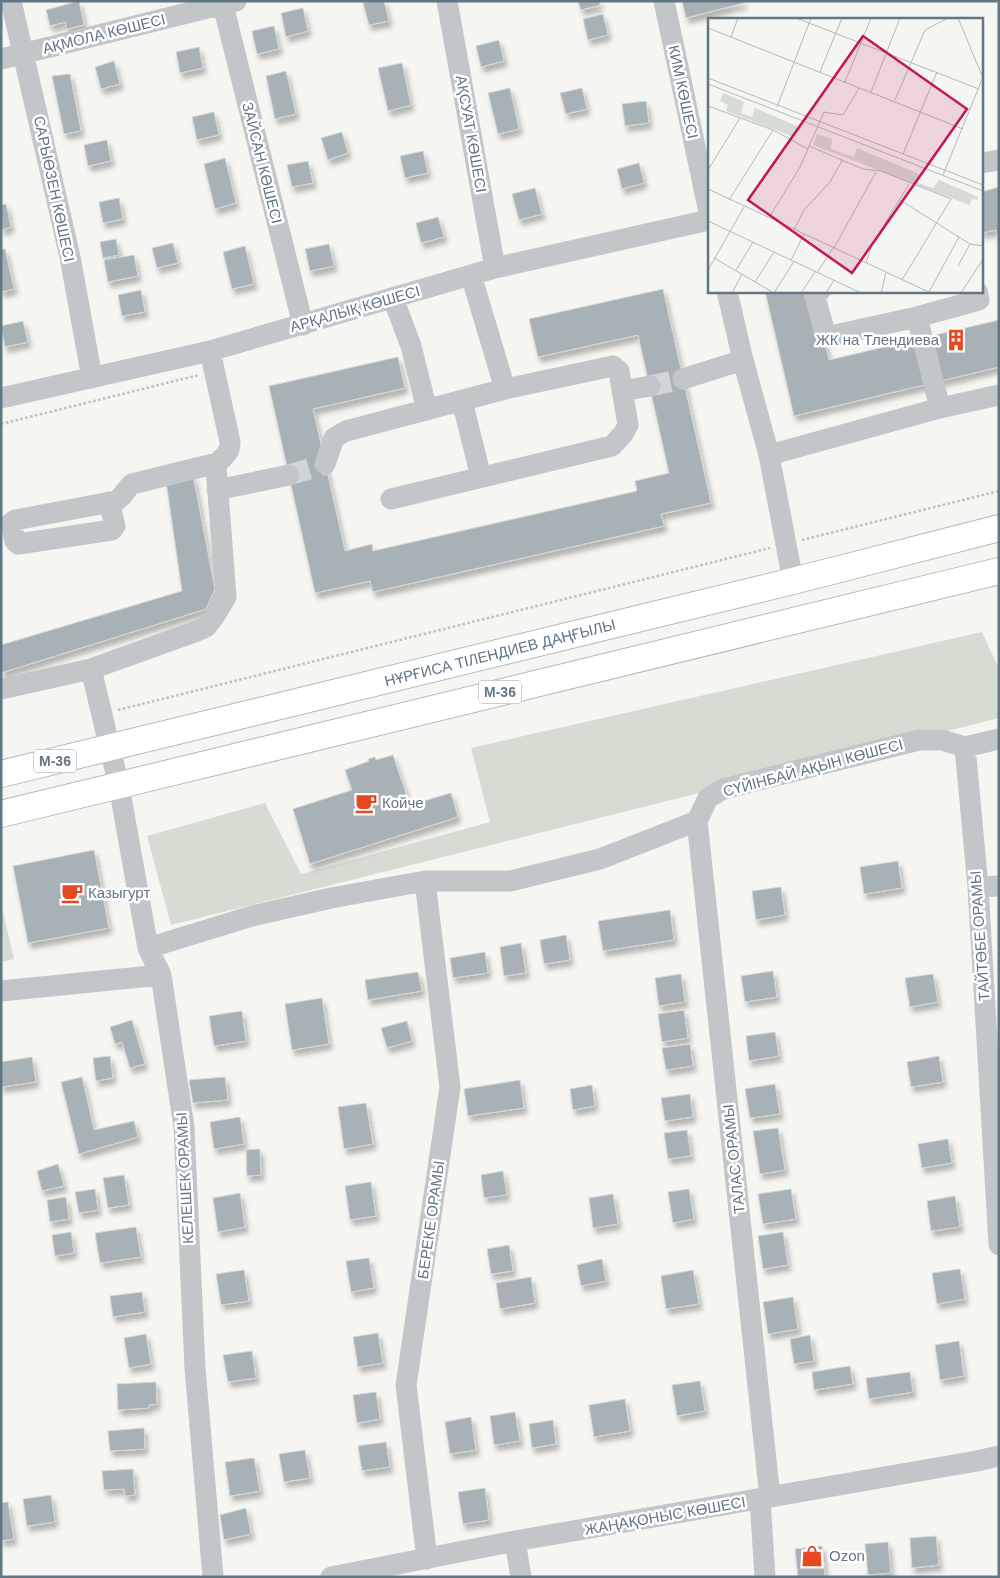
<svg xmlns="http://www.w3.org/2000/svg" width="1000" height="1578" viewBox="0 0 1000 1578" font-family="Arial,sans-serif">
	<defs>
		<filter id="shadow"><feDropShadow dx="3" dy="5.5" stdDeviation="2.5" flood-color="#0004"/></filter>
	</defs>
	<rect width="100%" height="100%" fill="#f5f5f1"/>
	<path fill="#d6dcd2" d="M982 632 999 669V718L171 925 147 836 265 803 301 874 490 822 471 748Z
		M1 903 14 959 1 962Z"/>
	<path fill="#a8b1b6" stroke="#d6d6d4" filter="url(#shadow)" d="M79 1 84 25 67 29 65 22 50 26 46 10Z
		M372 1H384L389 21 369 25 363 3Z
		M578 1H599L600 5 581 10Z
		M682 1H744V3L686 18Z
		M303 8 308 31 286 37 281 13Z
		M603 14 608 35 588 40 583 19Z
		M274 26 279 49 257 54 252 31Z
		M499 40 504 61 481 67 476 46Z
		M199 47 203 68 180 73 176 52Z
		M114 61 120 84 101 89 95 67Z
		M402 63 411 105 388 111 378 68Z
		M286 71 296 114 275 119 266 76Z
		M70 74 81 131 64 134 52 76Z
		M510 88 519 129 498 134 488 93Z
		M582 88 587 109 566 114 560 93Z
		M646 101 649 123 625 126 622 104Z
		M214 112 219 135 197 140 192 117Z
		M342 132 348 153 328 160 321 138Z
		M107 140 111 161 88 166 84 145Z
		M423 151 428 173 405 178 400 156Z
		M225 158 236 203 215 209 204 164Z
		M308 161 313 183 292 187 287 165Z
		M639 163 644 183 622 189 617 169Z
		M999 187V244L996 230 981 233V192Z
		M535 188 542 214 519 220 512 194Z
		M119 198 123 219 103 223 99 202Z
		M6 204 11 227 1 230V205Z
		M438 217 444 237 421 243 416 223Z
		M116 239 119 255 103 258 100 242Z
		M173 243 178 263 157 268 152 248Z
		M329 244 334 266 310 271 305 249Z
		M245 246 254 284 232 289 223 252Z
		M5 249 14 289 1 292V250Z
		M134 255 138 276 108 282 104 260Z
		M663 289 711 503 661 514 664 526 373 592 370 581 315 593 269 386 398 357 405 388 313 409 345 551 372 544 373 551 637 491 635 481 669 473 638 335 538 357 529 319Z
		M141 290 145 312 122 316 118 295Z
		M765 291H812L829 360 999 320V367L794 416Z
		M23 321 28 342 5 347 1 326Z
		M193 475 215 589 206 609 1 673V645L182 591 166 481Z
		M393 755 410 805 451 793 458 817 310 864 293 809 352 790 345 770 369 761 368 759 375 757 376 760Z
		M94 850 109 928 28 943 13 866Z
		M898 861 902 888 864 894 860 867Z
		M781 887 785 915 756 920 752 891Z
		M670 910 674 940 603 951 598 921Z
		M566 935 570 960 544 964 540 940Z
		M521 943 526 973 504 976 500 947Z
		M485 952 488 973 453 978 450 958Z
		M773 971 777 997 745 1002 741 976Z
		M418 972 422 991 368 1000 365 980Z
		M681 974 685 1002 659 1006 655 978Z
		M933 974 938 1002 910 1007 905 978Z
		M322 998 329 1044 292 1050 285 1004Z
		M684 1010 688 1038 662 1042 658 1014Z
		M242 1011 246 1041 214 1046 209 1016Z
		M132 1020 145 1064 130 1068 122 1042 115 1044 110 1027Z
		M407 1021 412 1041 387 1048 381 1028Z
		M775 1032 779 1056 749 1061 746 1036Z
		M690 1044 693 1066 666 1070 662 1048Z
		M110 1056 113 1078 96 1081 93 1058Z
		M939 1056 943 1082 911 1087 907 1062Z
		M32 1057 36 1082 1 1087V1062Z
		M82 1077 94 1130 134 1121 138 1137 79 1154 61 1082Z
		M225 1077 228 1100 193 1103 189 1080Z
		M520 1080 524 1108 468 1116 464 1089Z
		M775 1084 780 1114 750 1118 745 1089Z
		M592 1085 595 1106 573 1110 570 1089Z
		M690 1094 693 1117 665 1121 661 1098Z
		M366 1103 373 1144 344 1149 338 1107Z
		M240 1117 244 1144 214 1149 210 1122Z
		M778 1128 785 1170 760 1174 753 1131Z
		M687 1130 691 1156 668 1159 664 1133Z
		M948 1139 952 1163 922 1168 918 1144Z
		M260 1149 261 1175 247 1176 246 1150Z
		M58 1164 64 1186 42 1191 37 1171Z
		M503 1171 507 1195 484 1198 481 1175Z
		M124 1175 129 1205 108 1208 103 1178Z
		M371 1182 376 1216 350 1220 345 1186Z
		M95 1189 98 1210 79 1213 75 1192Z
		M689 1189 694 1219 673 1223 668 1192Z
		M791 1189 796 1219 763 1224 758 1194Z
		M240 1193 245 1227 218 1232 213 1198Z
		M613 1194 618 1224 593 1228 589 1198Z
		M955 1196 960 1227 931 1231 927 1201Z
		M66 1197 69 1219 50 1222 47 1200Z
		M136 1227 141 1257 100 1263 95 1233Z
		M71 1232 74 1253 55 1256 52 1235Z
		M783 1232 788 1265 763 1269 758 1236Z
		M509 1245 513 1271 491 1274 487 1249Z
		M369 1258 374 1288 351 1292 346 1261Z
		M602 1259 606 1281 581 1286 577 1265Z
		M960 1269 965 1299 937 1304 932 1273Z
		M244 1270 249 1301 221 1305 216 1274Z
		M693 1270 699 1304 666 1309 661 1276Z
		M531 1277 535 1303 500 1309 496 1283Z
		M142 1292 145 1312 113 1317 110 1296Z
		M793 1297 798 1329 768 1334 763 1302Z
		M378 1333 383 1363 358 1367 353 1337Z
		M146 1334 151 1364 129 1368 124 1338Z
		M810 1335 814 1361 794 1364 790 1339Z
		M959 1341 964 1376 940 1380 935 1345Z
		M252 1351 256 1378 228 1382 223 1355Z
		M850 1366 853 1384 814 1390 812 1372Z
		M910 1372 913 1392 869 1399 866 1378Z
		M700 1381 705 1411 677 1416 672 1385Z
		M156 1382 157 1404 149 1405V1408L118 1410 117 1384Z
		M376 1392 380 1419 357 1423 353 1395Z
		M625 1399 630 1431 594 1437 589 1405Z
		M515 1412 520 1441 494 1445 490 1416Z
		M471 1417 476 1450 450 1454 445 1422Z
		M553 1420 556 1444 532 1448 529 1424Z
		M144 1428 145 1449 110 1451 108 1431Z
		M386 1442 390 1467 362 1471 358 1446Z
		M305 1450 310 1478 284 1482 279 1454Z
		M254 1458 260 1491 230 1496 225 1462Z
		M133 1469 135 1495 125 1496 124 1489 104 1490 102 1471Z
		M485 1488 489 1520 463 1524 458 1492Z
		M51 1495 55 1522 27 1526 23 1499Z
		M8 1502 14 1539 1 1541V1503Z
		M246 1508 251 1534 224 1540 220 1515Z
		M936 1536 939 1565 912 1568 910 1538Z
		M888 1542 891 1573 868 1575 865 1544Z
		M822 1546 825 1577H798L795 1549Z"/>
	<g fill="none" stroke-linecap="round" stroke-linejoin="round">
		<path stroke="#d0d5d6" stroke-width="21" stroke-dasharray="21 11" stroke-linecap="butt" d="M650 386 683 379
			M289 475 325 464"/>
		<g stroke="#b3b8bb" stroke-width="28">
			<path id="major" d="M1 774 793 581 999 528
				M1 814 999 571"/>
		</g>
		<path stroke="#bcbec0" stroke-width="2.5" stroke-dasharray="2.5 2.5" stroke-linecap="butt" d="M1 424 199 375
			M802 540 999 491
			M118 710 770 548"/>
		<path stroke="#c2c6c9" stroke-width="21" d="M11 1 70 257 92 378
			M222 1 303 325
			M447 1 495 268
			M664 1 709 212
			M1 59 236 1
			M981 163 999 160
			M471 275 505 389
			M727 291 743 360 769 455 793 581
			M820 291 814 293 826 337 917 317 979 300 977 291
			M393 298 411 346 427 410
			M917 317 940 408
			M683 379 743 360
			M622 391 650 386
			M1 398 210 351 495 268 709 220
			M462 401 481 477
			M769 455 940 408 999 395
			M325 464 334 438 346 431 505 389 613 366 619 371 628 425 623 434 612 446 391 499
			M217 490 289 475
			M109 502 115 526 112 530 25 543 18 544 15 541 11 523 15 520 116 501C123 497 126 489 132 484L217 463
			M91 669 119 786 148 948 161 975 184 1127 195 1368 213 1577
			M1 689 91 669 197 631 206 627 214 617 226 597 216 467C220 456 230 457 230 442L210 351
			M965 747 978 887 999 1245
			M697 821 770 1497
			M425 881 450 1087 406 1385 427 1559
			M978 887 999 886
			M148 948 252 916 331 898 425 881H510L600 859 697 821 708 798 723 789 919 740H942L965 747 999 739
			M1 991 161 975
			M760 1499 765 1577
			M515 1541 521 1577
			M331 1577 515 1541 977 1461 999 1456"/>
		<use href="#major" stroke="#fff" stroke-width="26"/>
	</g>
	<defs>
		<g id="building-bare" transform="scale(1.725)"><path d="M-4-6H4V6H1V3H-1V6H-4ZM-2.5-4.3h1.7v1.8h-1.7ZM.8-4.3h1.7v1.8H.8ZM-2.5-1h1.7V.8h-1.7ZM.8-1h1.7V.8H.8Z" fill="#e64820" stroke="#fff" stroke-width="2.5" paint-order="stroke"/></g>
		<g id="cafe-bare" transform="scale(1.725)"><path d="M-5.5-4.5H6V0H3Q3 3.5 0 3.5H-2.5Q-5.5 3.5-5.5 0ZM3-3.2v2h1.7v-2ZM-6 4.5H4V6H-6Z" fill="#e64820" stroke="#fff" stroke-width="2.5" paint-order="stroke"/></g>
		<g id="shop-bare" transform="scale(1.725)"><path d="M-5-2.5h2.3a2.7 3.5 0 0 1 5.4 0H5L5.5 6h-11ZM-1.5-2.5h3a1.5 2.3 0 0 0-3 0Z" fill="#e64820" stroke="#fff" stroke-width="2.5" paint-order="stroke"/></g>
	</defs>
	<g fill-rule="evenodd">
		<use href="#building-bare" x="956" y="340"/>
		<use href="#cafe-bare" x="366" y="803"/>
		<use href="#cafe-bare" x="72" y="893"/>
		<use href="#shop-bare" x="812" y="1556"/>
	</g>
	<g text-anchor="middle" stroke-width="5" stroke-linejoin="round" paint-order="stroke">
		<g fill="#fff" stroke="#929fa8" stroke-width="1">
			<rect x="479" y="680.5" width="42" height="23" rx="4"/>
			<rect x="34" y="749.5" width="42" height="23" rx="4"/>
		</g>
		<g font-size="14" font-weight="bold" fill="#637683">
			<text x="500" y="697">M-36</text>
			<text x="55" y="766">M-36</text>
		</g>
		<g font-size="15" fill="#637683" stroke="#fff">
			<text transform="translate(104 34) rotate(-14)" y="5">АҚМОЛА КӨШЕСІ</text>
			<text transform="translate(683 92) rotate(78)" y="5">КИМ КӨШЕСІ</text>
			<text transform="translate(471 134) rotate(80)" y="5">АҚСУАТ КӨШЕСІ</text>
			<text transform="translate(262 163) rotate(76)" y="5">ЗАЙСАН КӨШЕСІ</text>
			<text transform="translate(54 189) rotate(78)" y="5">САРЫӨЗЕН КӨШЕСІ</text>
			<text transform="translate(355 309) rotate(-16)" y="5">АРҚАЛЫҚ КӨШЕСІ</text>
			<text transform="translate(500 653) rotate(-14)" y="5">НҰРҒИСА ТІЛЕНДИЕВ ДАҢҒЫЛЫ</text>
			<text transform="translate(813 768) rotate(-15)" y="5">СҮЙІНБАЙ АҚЫН КӨШЕСІ</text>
			<text transform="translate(980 936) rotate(-94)" y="5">ТАЙТӨБЕ ОРАМЫ</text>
			<text transform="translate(734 1159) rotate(-96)" y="5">ТАЛАС ОРАМЫ</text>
			<text transform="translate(185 1178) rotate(-93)" y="5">КЕЛЕШЕК ОРАМЫ</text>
			<text transform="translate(431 1220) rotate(-82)" y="5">БЕРЕКЕ ОРАМЫ</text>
			<text transform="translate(665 1516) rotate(-10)" y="5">ЖАҢАҚОНЫС КӨШЕСІ</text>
		</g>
		<g font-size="15" fill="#637683" stroke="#fff" text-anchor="start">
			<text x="939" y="345" text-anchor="end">ЖК на Тлендиева</text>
			<text x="382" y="808">Койче</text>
			<text x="88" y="898">Казыгурт</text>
			<text x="829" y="1561">Ozon</text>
		</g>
	</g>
	<g transform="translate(708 18)">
		<rect width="275" height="275" fill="#f5f5f1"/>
		<path d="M15 75 36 84 33 95 44 99 47 90 91 109 86 119 18 93 20 87 12 83ZM109 116 124 121 123 131 146 139 149 130 211 156 210 165 225 170 231 162 270 179 269 182 264 181 261 187 105 127Z" fill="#d6dcd2"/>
		<path fill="none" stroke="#b2babe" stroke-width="1" d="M88 0 271 71M250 0 275 60M0 10 255 111M23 19 30 0M112 54 134 0M0 60 275 167M137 64 163 0M0 66 275 173M163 74 192 0M187 82 217 12 240 0M0 88 65 112 100 131M69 89 103 0M101 128 155 151 173 153 243 181 194 262M195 136 229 54M0 152 32 100M235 157 275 59M0 171 223 275M21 182 65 112M192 182 262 226 275 228M61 200 92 149 116 94 135 97 151 70M0 203 153 275M86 212 96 192 122 164 135 141M126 230 168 154M6 240 66 275M83 242 96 216M158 245 164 227 201 166M250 248 262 226M0 252 36 189M28 252 45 224M109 255 125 230M47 264 66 234M221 274 251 219M24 275 34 256M66 275 86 243M93 275 107 254M118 275 126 262M173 275 178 255M253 275 275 241"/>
		<path fill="#c2185b" fill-opacity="0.15" stroke="#c2185b" stroke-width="2.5" d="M155 18 259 91 144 255 40 182Z"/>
		<rect width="275" height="275" fill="none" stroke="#637683" stroke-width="2.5"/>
	</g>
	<rect width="1000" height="1578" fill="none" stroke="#637683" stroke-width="5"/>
</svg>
